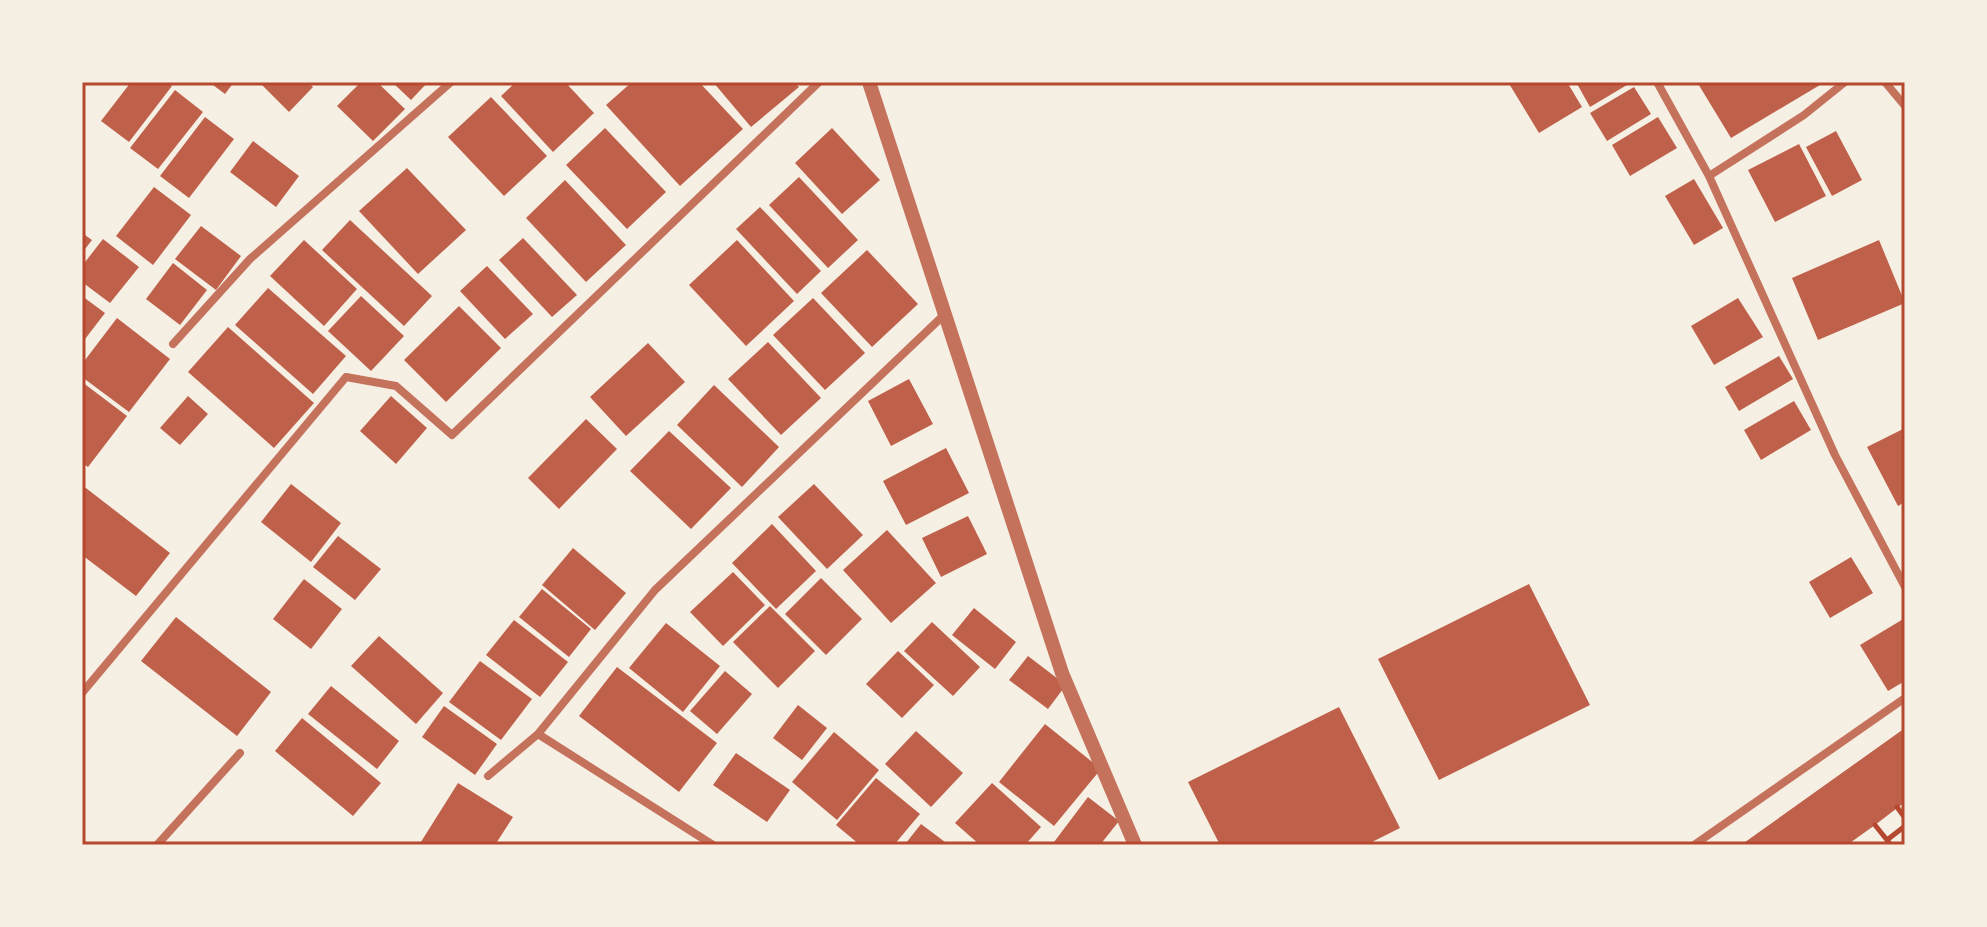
<svg xmlns="http://www.w3.org/2000/svg" width="1987" height="927" viewBox="0 0 1987 927" font-family="'DejaVu Sans',sans-serif">
	<rect width="100%" height="100%" fill="#f6efe4"/>
	<path fill="#bf614a" d="M131 82H167L172 86 129 142 101 121Z
		M209 82H234L225 94Z
		M259 82H308L313 87 289 112Z
		M361 82H377L405 109 373 141 337 106Z
		M392 82H428L411 100Z
		M516 82H565L594 113 553 152 501 96Z
		M632 82H699L743 129 680 186 606 105Z
		M713 82H794L799 87 751 127Z
		M1508 82H1567L1582 107 1539 133Z
		M1576 82H1632L1590 107Z
		M1697 82H1825L1731 138Z
		M1634 87 1651 114 1607 141 1590 113Z
		M175 90 203 112 158 169 130 148Z
		M491 97 547 156 504 196 448 137Z
		M205 117 234 139 189 198 160 176Z
		M1658 117 1677 148 1630 176 1612 145Z
		M605 128 666 192 627 229 566 165Z
		M832 128 880 180 842 214 795 163Z
		M1836 131 1862 180 1832 196 1806 147Z
		M253 141 299 176 276 207 230 172Z
		M1799 144 1826 196 1775 222 1748 170Z
		M407 168 466 230 418 274 359 211Z
		M799 177 858 240 828 268 769 205Z
		M1694 179 1723 228 1694 245 1665 196Z
		M565 180 626 245 586 282 526 218Z
		M154 187 191 215 153 265 116 236Z
		M760 207 821 271 797 294 736 229Z
		M350 220 432 296 404 326 322 250Z
		M201 226 241 256 216 290 175 259Z
		M82 233 92 240 82 253Z
		M523 238 577 295 552 317 499 260Z
		M103 239 139 267 110 303 82 282V266Z
		M304 240 357 289 324 326 270 276Z
		M737 240 794 301 746 346 689 285Z
		M1879 240 1905 303 1818 340 1792 278Z
		M867 250 918 304 872 347 821 293Z
		M173 263 207 290 180 325 146 299Z
		M487 266 533 314 505 339 460 291Z
		M268 288 346 356 313 394 235 325Z
		M82 296 105 313 82 343Z
		M361 296 404 336 371 371 328 331Z
		M813 298 865 353 825 390 773 335Z
		M1738 298 1763 337 1714 365 1691 326Z
		M459 306 501 348 446 402 404 360Z
		M117 318 170 359 129 412 82 377V364Z
		M228 327 314 403 274 448 188 372Z
		M768 342 821 398 781 435 728 379Z
		M648 343 685 382 626 436 590 397Z
		M1779 356 1793 379 1739 411 1725 387Z
		M909 379 933 424 891 446 868 401Z
		M82 382 127 416 88 467 82 463Z
		M714 385 779 447 742 487 677 425Z
		M188 396 208 414 180 445 160 428Z
		M391 396 427 428 396 464 360 431Z
		M1794 401 1811 430 1761 460 1744 430Z
		M586 419 617 449 559 509 528 478Z
		M1905 428V502L1898 506 1867 447Z
		M669 431 731 488 691 529 630 471Z
		M946 448 969 493 906 525 883 481Z
		M291 484 341 523 311 562 261 522Z
		M814 484 863 535 827 569 778 517Z
		M82 485 170 553 136 596 82 555Z
		M968 516 987 554 941 577 922 538Z
		M772 524 816 571 776 609 732 563Z
		M887 530 936 583 891 623 843 570Z
		M338 536 381 569 355 600 313 567Z
		M573 548 626 593 595 630 542 585Z
		M1851 557 1873 593 1830 618 1809 582Z
		M733 572 765 605 723 646 690 612Z
		M821 578 862 619 826 655 785 614Z
		M304 579 342 609 311 649 273 619Z
		M1529 584 1590 705 1439 780 1378 659Z
		M542 589 591 629 569 657 519 617Z
		M770 606 815 651 778 688 733 642Z
		M974 608 1016 642 995 669 952 635Z
		M176 617 271 692 237 736 141 661Z
		M1905 618V681L1888 691 1860 645Z
		M514 620 568 662 540 697 486 655Z
		M932 622 980 667 953 696 904 651Z
		M666 623 720 666 683 712 629 668Z
		M379 636 443 693 416 724 351 666Z
		M898 651 934 685 902 718 866 684Z
		M1028 656 1066 685 1048 709 1009 680Z
		M480 661 532 699 501 740 449 702Z
		M617 667 717 743 679 792 579 716Z
		M725 671 752 694 717 734 690 711Z
		M331 686 399 741 377 769 308 714Z
		M798 705 827 728 802 760 773 738Z
		M444 706 497 744 475 775 422 737Z
		M1339 707 1400 828 1366 845H1220L1188 782Z
		M302 718 381 783 353 816 275 751Z
		M1045 724 1101 769 1054 826 999 782Z
		M1905 728V802L1875 825 1847 845H1741Z
		M916 731 963 773 931 807 885 764Z
		M834 732 879 770 837 820 792 782Z
		M736 753 790 790 767 822 713 785Z
		M876 778 920 814 894 845H860L836 825Z
		M458 783 513 817 495 845H419Z
		M992 783 1041 827 1025 845H980L955 823Z
		M1088 797 1119 821 1100 845H1058L1054 842Z
		M921 824 949 845H909L906 843Z"/>
	<g fill="none" stroke-linecap="round" stroke-linejoin="round">
		<path stroke="#b5482f" stroke-width="5" d="M1897 807 1905 818
			M1875 825 1891 845
			M1887 840 1905 826"/>
		<path stroke="#c5725c" stroke-width="8" d="M1657 82 1709 176 1835 455 1905 587
			M1885 82 1905 106
			M1709 176 1804 115 1845 82
			M173 344 250 259 451 82
			M82 693 346 377 396 386 452 435 819 82
			M538 734 713 845
			M488 776 538 734 655 590 945 314
			M157 845 240 753
			M1694 845 1905 698"/>
		<path stroke="#c5725c" stroke-width="14" d="M869 82 1062 673 1135 845"/>
	</g>
	<rect width="1987" height="927" fill="none" stroke="#f6efe4" stroke-width="168"/>
	<rect x="84" y="84" width="1819" height="759" fill="none" stroke="#b5482f" stroke-width="3"/>
</svg>
